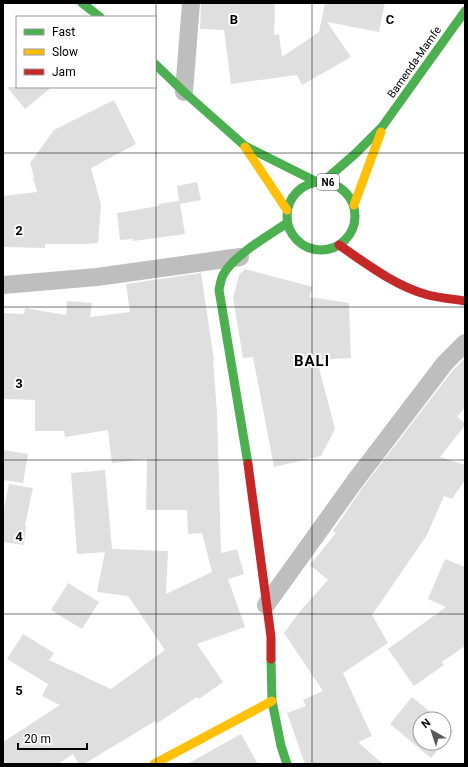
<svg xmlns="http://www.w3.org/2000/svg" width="468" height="767" viewBox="0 0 468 767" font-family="Roboto,sans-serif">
	<rect width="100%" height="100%" fill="#fff"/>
	<path fill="#dfdfdf" d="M201 3H275L274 35 279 34 282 57 319 32 325 3H385L379 32 327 22 351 57 302 85 297 75 231 84 224 30 200 29Z
		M7 87H52L25 109Z
		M114 100 136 144 91 168 101 205 98 243 85 244H45V248L3 247V196L37 192 33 178 34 177 30 163 54 130Z
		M197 182 201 200 180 204 185 234 133 241V239L120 240 117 213 159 206V204L179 201 177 186Z
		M245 269 313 287 309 297 349 303 351 358 317 360 335 429 321 456 274 467 253 357 243 358 233 298 239 275Z
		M201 273 214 360H213L217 413 221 553 237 549 244 574 228 579 245 627 197 644 223 682 199 699 197 697 156 724 155 721 84 764H79L73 754 58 764H3V742L60 705 42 696 48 684 7 659 23 634 54 653 49 660 111 689 165 650 128 596 97 592 105 552 77 554 71 473 105 470 112 549 168 551 166 594 212 572 202 533 188 534 187 510H146L147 459 112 463 108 430 65 437 64 431H35V400L3 399V313L24 314 25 308 66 315 67 301 92 303 90 317 130 312 126 284Z
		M465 358V407L457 417 465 423V425L440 457 465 465V480L452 499 444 496 427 535 372 615 388 643 343 673 372 736 358 742 383 764H305L287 713 306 706 303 700 323 691 284 633 301 610 328 580 310 565 336 533 333 531 363 487 453 370Z
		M3 450 28 454 23 483 3 480Z
		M9 484 33 488 25 525 26 526 24 545 3 542V513Z
		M445 559 465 567V646L442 662 444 665 414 686 388 649 446 607 428 599Z
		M68 583 99 602 82 629 51 610Z
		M412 697 439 719H420V743H444L431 758 390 724Z
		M444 723 453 731 444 743Z
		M241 734 258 764H187Z"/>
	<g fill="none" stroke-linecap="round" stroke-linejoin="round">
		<path stroke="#bebebe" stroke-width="18" d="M184 92 191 3
			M3 285 97 277 240 257
			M266 605 355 481 445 363 465 343"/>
		<path stroke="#4caf50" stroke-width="9" d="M82 3 100 17
			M155 64 184 92 245 146 315 181
			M324 181 355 154 382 127 465 11
			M287 216a34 34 0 1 1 68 0a34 34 0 1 1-68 0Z
			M248 464 219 290C220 285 221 279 223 275 234 255 268 236 287 223
			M271 659 272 701 281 746 287 764"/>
		<path stroke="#ffc107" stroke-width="9" d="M245 147 287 210
			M354 205 381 132
			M154 764 272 701"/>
		<path stroke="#c62828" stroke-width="9" d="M339 245C367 264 395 286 428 295 440 298 453 299 465 301
			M248 464 271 637V659"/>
	</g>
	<path fill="none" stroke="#000" stroke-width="1" stroke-opacity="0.55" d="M156 3V764M312 3V764M3 153H465M3 307H465M3 460H465M3 614H465"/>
	<g text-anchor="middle" stroke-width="4" stroke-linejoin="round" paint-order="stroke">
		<rect fill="#fff" stroke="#4c4c4c" stroke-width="1" x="317" y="174" width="22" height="16" rx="3"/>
		<g font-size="10" font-weight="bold" fill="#000">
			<text x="328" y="186">N6</text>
		</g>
		<g font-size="11" fill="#000" stroke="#fff">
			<text transform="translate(414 62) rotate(-55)" y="4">Bamenda-Mamfe</text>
		</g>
		<g font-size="15" font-weight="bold" letter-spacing="1" fill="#000" stroke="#fff">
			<text x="312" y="366">BALI</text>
		</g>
	</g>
	<g font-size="13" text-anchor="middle" font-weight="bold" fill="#000" stroke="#fff" stroke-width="4" stroke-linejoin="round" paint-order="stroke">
		<text x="234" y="24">B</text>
		<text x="390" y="24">C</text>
		<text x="19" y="235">2</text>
		<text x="19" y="388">3</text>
		<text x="19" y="541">4</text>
		<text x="19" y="695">5</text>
	</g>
	<rect width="468" height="767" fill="none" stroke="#000000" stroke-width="8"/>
	<rect x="16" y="16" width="140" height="72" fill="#ffffff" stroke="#999999"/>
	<rect x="24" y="29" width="20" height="6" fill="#4caf50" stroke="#999999"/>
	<text x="52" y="36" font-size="12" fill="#000000">Fast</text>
	<rect x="24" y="49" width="20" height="6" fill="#ffc107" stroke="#999999"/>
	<text x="52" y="56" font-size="12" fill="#000000">Slow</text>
	<rect x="24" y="69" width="20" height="6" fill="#c62828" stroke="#999999"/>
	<text x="52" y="76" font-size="12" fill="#000000">Jam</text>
	<g transform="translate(432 731) rotate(321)"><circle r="19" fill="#ffffff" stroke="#999999"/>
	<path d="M0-3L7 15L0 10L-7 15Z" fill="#595959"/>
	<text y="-6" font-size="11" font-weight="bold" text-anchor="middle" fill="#000000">N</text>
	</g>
	<path d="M18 743v6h69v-6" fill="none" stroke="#000000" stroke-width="2"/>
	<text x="24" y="743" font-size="12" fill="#000000" stroke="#ffffff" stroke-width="3" paint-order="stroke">20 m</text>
</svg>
